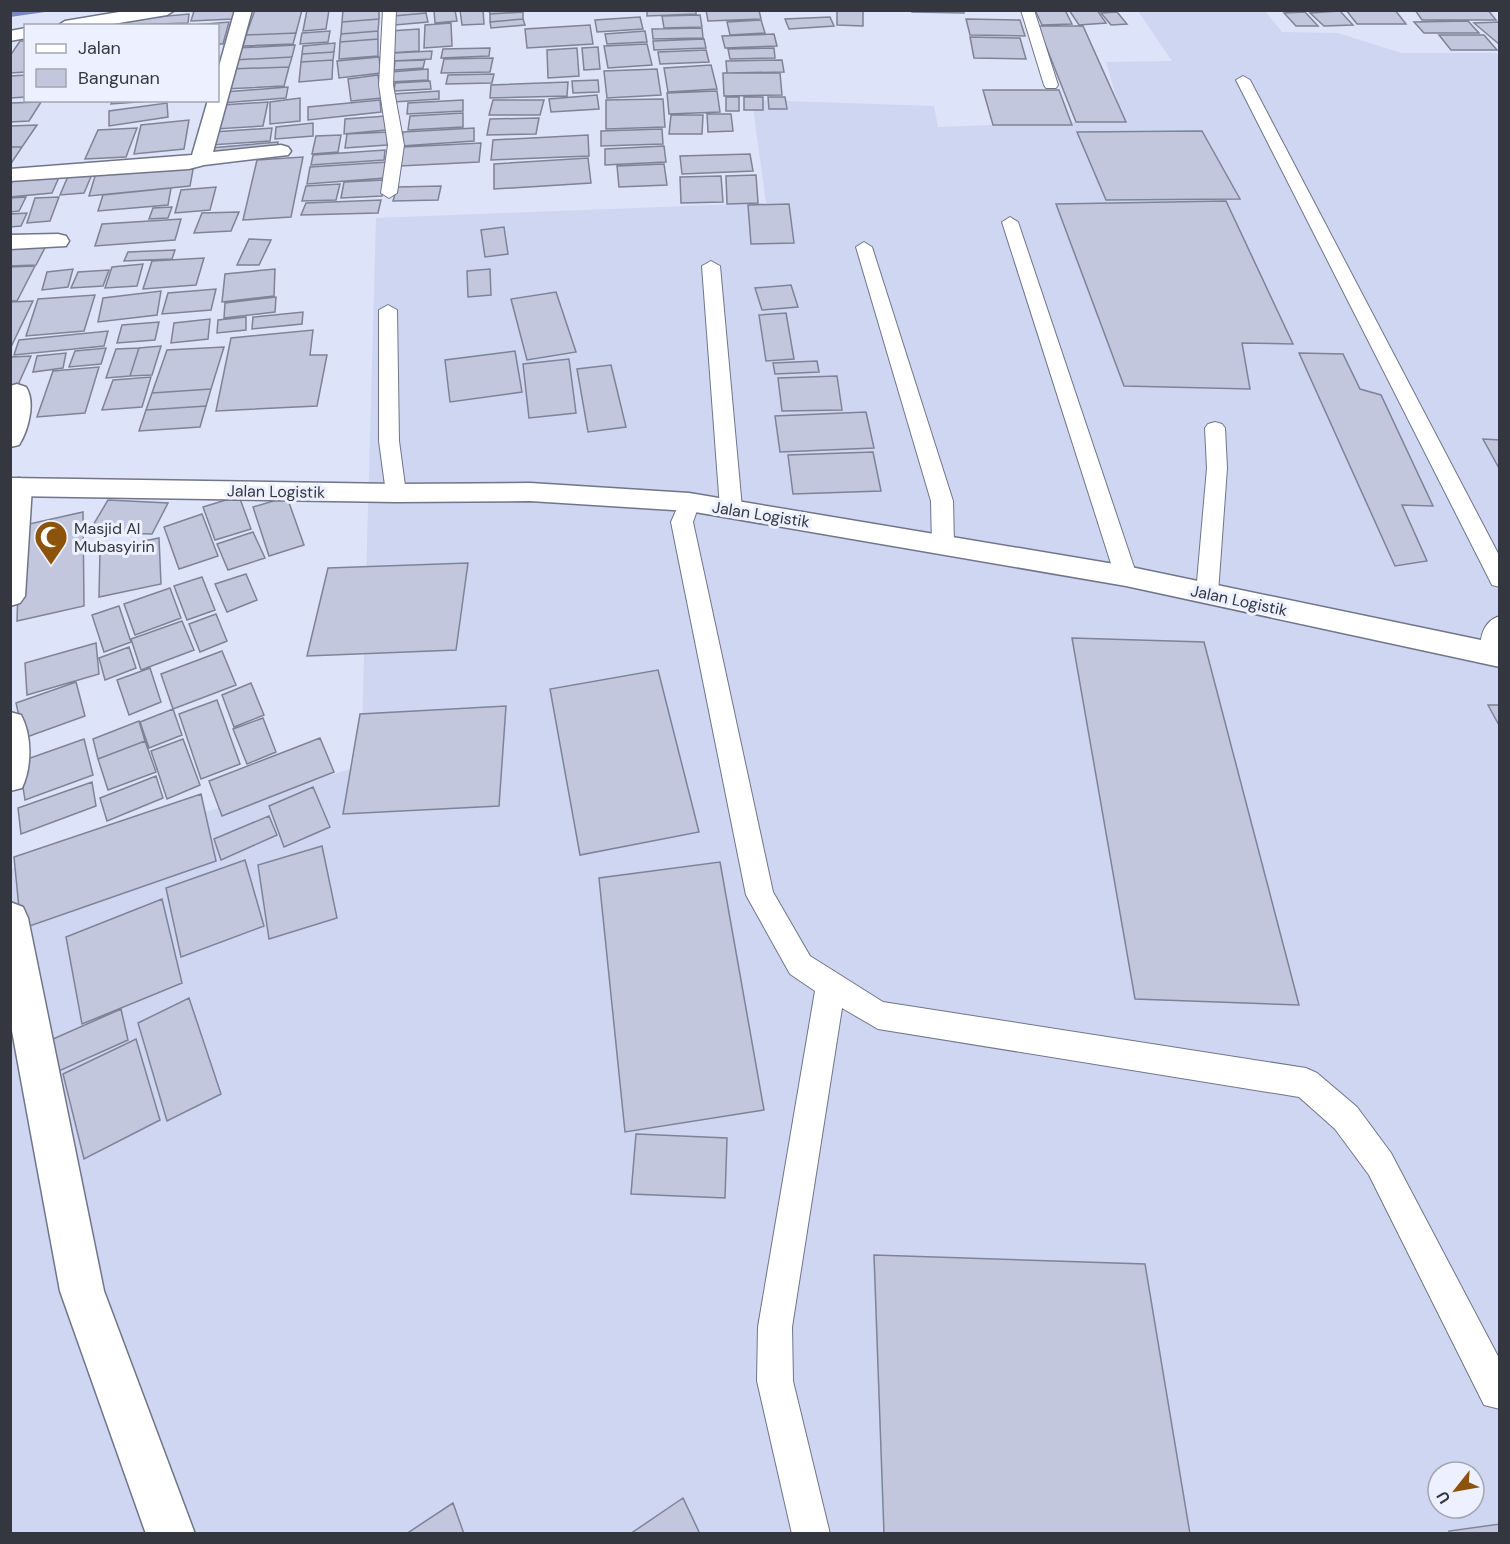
<svg xmlns="http://www.w3.org/2000/svg" width="1510" height="1544" viewBox="0 0 1510 1544" font-family="'DM Sans',sans-serif">
	<rect width="100%" height="100%" fill="#dde3f8"/>
	<path fill="#ced6f2" fill-rule="evenodd" d="M1138 11H1265L1282 32 1338 33 1401 53H1496L1499 56V1533L11 1534V869L361 766 376 218 766 203 752 100 934 106 938 127 1123 120 1106 62 1172 61ZM1438 1472H1474V1508H1438Z"/>
	<g fill="none" stroke-linecap="round" stroke-linejoin="round">
		<path fill="#7987c0" fill-rule="evenodd" d="M28 10H59L10 17V12Z"/>
	</g>
	<path fill="#c2c7dd" stroke="#7e8397" stroke-width="1.5" d="M235 10 233 19 191 21 194 11Z
		M255 10H302L296 33 246 35Z
		M307 10H329L326 29 303 31Z
		M343 10H379V19L342 22Z
		M393 10H426V13L394 16Z
		M434 10H455L457 21 435 23Z
		M460 10H483L484 24 462 25Z
		M489 10H522L523 12 490 14Z
		M647 10H696V14L647 16Z
		M706 10H759L761 19 708 21Z
		M837 10H863V26L837 25Z
		M912 10H963L964 13 912 12Z
		M1035 10H1065L1072 24 1042 25Z
		M1069 10H1097L1106 23 1079 25Z
		M1346 10H1395L1406 24H1357Z
		M1415 10H1488L1496 20H1422Z
		M1340 11 1353 25 1324 26 1310 13Z
		M523 12V19L490 22V14Z
		M1117 12 1127 24 1111 25 1101 13Z
		M1305 12 1318 26H1296L1284 13Z
		M426 13 428 22 395 25 394 16Z
		M189 14 188 23 101 26 102 22Z
		M700 15 702 27 664 28 662 16Z
		M640 17 643 29 597 32 595 20Z
		M830 17 834 26 789 29 785 19Z
		M379 19 378 31 341 34 342 22Z
		M523 19 525 25 491 28 490 22Z
		M966 19 1020 20 1025 36 970 35Z
		M761 20 765 33 730 35 727 22Z
		M1468 21 1479 33H1424L1414 22Z
		M229 22 223 44H218V26H181Z
		M1500 22V45L1474 23Z
		M451 23 452 46 424 48 425 25Z
		M590 25 593 44 527 48 525 29Z
		M1038 26H1083L1126 122H1076Z
		M702 28 703 38 653 39 652 29Z
		M419 29V51L389 53 390 31Z
		M330 31 328 42 300 44 302 33Z
		M378 31V39L340 42 341 34Z
		M645 31 647 42 607 44 605 34Z
		M296 33 293 44 243 46 246 35Z
		M774 34 777 46 725 48 722 36Z
		M1439 35H1484L1497 50H1451Z
		M970 37 1020 38 1026 59 974 58Z
		M378 39V56L339 59 340 42Z
		M704 39 706 48 654 50 653 41Z
		M20 41H26V72L10 73V56Z
		M335 43 334 52 302 54 303 46Z
		M647 44 652 65 608 68 604 46Z
		M295 45 292 57 234 60 238 48Z
		M598 47 600 69 584 70 582 48Z
		M490 48 489 56 441 58 443 49Z
		M577 48 579 76 548 78 547 50Z
		M774 48 775 58 730 59 728 49Z
		M706 50 709 62 660 64 658 52Z
		M432 51 431 59 392 61 393 53Z
		M334 52 333 60 301 62 302 54Z
		M292 57 289 67 230 69 234 60Z
		M379 57 381 73 339 78 337 61Z
		M493 58 490 72 441 73 444 59Z
		M333 60 332 79 299 82 301 62Z
		M425 60 423 68 394 70 395 61Z
		M782 60 784 72 727 73 726 61Z
		M711 65 717 89 668 92 664 68Z
		M289 67 284 86 224 89 230 69Z
		M428 69V80L389 82 390 72Z
		M657 69 661 95 607 98 604 71Z
		M723 73H780L782 95 724 96Z
		M494 74 492 83 446 84 448 75Z
		M26 75V97L10 98V76Z
		M378 75 382 98 351 101 348 79Z
		M598 80 599 92 573 93 572 81Z
		M430 81 431 89 394 91 395 83Z
		M568 82 567 96 490 98 491 85Z
		M288 87 286 98 222 103 224 92Z
		M983 90H1059L1072 125H993Z
		M439 91V99L394 102V94Z
		M717 91 720 112 669 114 667 93Z
		M597 95 599 109 551 112 549 99Z
		M726 97H739V111H726Z
		M744 97H763V110H744Z
		M768 97H785L787 109H769Z
		M300 98V121L270 124V102Z
		M663 99 665 127 606 129V100Z
		M113 100H165L111 104Z
		M380 100 381 112 308 120V107Z
		M463 100V111L407 114 408 103Z
		M493 100H544L540 115H489Z
		M41 102 29 121 10 122V103Z
		M268 102 263 126 215 129 222 105Z
		M167 103 168 117 109 126V111Z
		M463 113V127L408 130 410 116Z
		M707 114H731L733 131 708 132Z
		M671 115H703L702 134H669Z
		M386 116V130L344 134 345 119Z
		M539 118 536 134 487 135 490 119Z
		M189 120 184 149 134 154 141 125Z
		M313 123V136L275 139 276 127Z
		M37 125 22 147H10V126Z
		M137 128 126 157 85 159 98 130Z
		M272 128 270 141 210 145 213 132Z
		M474 128V141L401 146 403 132Z
		M662 129 663 144 601 146V131Z
		M1202 131 1240 199 1106 200 1077 132Z
		M389 132 387 145 345 148 347 134Z
		M341 135 338 152 312 154 316 136Z
		M588 135 589 156 491 160 493 140Z
		M278 142 277 149 209 155 210 148Z
		M481 143 479 162 400 166 403 147Z
		M664 146 666 162 605 165V149Z
		M10 147H22L10 165Z
		M385 150 384 160 311 165 313 155Z
		M750 154 753 171 682 174 680 156Z
		M303 157 291 217 243 220 257 160Z
		M588 158 591 183 494 189V164Z
		M387 162 385 178 307 184 310 167Z
		M194 164 190 186 89 196 96 173Z
		M664 164 667 185 619 187 617 166Z
		M93 172 84 193 60 195 69 174Z
		M60 175 52 193 10 197 12 179Z
		M756 175 758 203 727 204 726 176Z
		M721 176 723 202 681 203 680 177Z
		M384 180 382 196 341 198 344 182Z
		M340 184 336 200 302 201 306 186Z
		M441 186 438 200 393 201 397 187Z
		M216 187 210 210 175 213 181 190Z
		M171 188 168 205 98 211 103 195Z
		M26 197 19 211 10 212V198Z
		M59 197 50 221 27 223 35 198Z
		M381 200 378 213 301 215 306 203Z
		M1226 201 1293 344 1242 343 1250 389 1124 386 1056 204Z
		M789 204 794 243 751 244 748 205Z
		M172 207 168 218 149 219 153 208Z
		M239 212 231 231 194 233 202 213Z
		M27 213 21 226 10 227V214Z
		M181 219 175 240 95 246 102 224Z
		M504 227 508 254 485 257 481 230Z
		M249 239 271 240 259 265H237Z
		M48 242 36 265 10 266V244Z
		M175 250 172 259 124 261 128 252Z
		M204 258 196 285 143 289 152 261Z
		M143 264 137 286 105 288 112 267Z
		M35 266 17 301H10V267Z
		M73 269 68 287 42 290 47 272Z
		M275 269 274 296 222 302 225 274Z
		M490 269 491 295 468 297 467 271Z
		M109 270 103 286 71 288 78 272Z
		M791 285 798 307 762 310 755 288Z
		M216 289 211 310 162 314 168 293Z
		M161 291 157 315 98 322 103 298Z
		M556 292 576 352 527 360 511 299Z
		M95 295 84 331 26 336 38 299Z
		M276 297 275 312 224 318 225 303Z
		M33 301 10 349V302Z
		M303 312 302 324 252 329 253 317Z
		M786 313 794 359 766 361 759 315Z
		M246 317V330L217 333 218 320Z
		M210 319 208 339 171 343 174 323Z
		M159 322 155 340 117 343 122 325Z
		M313 330 310 355H327L317 406 216 411 231 338Z
		M108 331 104 346 14 355 19 340Z
		M161 346 152 375 130 376 139 348Z
		M224 347 211 389 152 393 167 350Z
		M106 348 101 364 69 367 75 351Z
		M139 348 130 376 106 378 116 349Z
		M515 351 522 392 450 402 445 360Z
		M66 353 63 368 33 372 37 356Z
		M1299 353 1343 354 1360 389 1381 395 1433 506 1402 505 1427 561 1395 566Z
		M31 356 17 387 10 388V357Z
		M569 359 576 413 529 418 523 364Z
		M817 361 819 372 775 374 773 363Z
		M611 365 626 427 588 432 577 369Z
		M99 367 85 413 37 417 53 371Z
		M837 376 842 410 782 411 778 378Z
		M151 377 142 407 102 410 113 380Z
		M211 389 206 406 146 410 152 393Z
		M206 406 200 427 139 431 146 410Z
		M866 412 874 448 780 452 775 416Z
		M1483 439 1500 440V470Z
		M873 452 881 491 793 494 788 455Z
		M239 496 251 529 215 540 203 507Z
		M287 497 304 545 269 556 253 507Z
		M108 500 168 503 152 534 89 532Z
		M83 512 84 606 17 621 20 526Z
		M202 514 218 556 179 569 164 527Z
		M253 532 265 558 228 570 217 544Z
		M159 538 161 584 99 597 100 550Z
		M468 563 456 650 307 656 328 568Z
		M246 574 257 600 227 612 215 584Z
		M202 577 215 610 187 620 174 586Z
		M170 588 181 618 135 635 124 604Z
		M119 606 131 642 104 652 92 615Z
		M216 614 227 641 200 652 189 624Z
		M182 621 194 650 141 670 131 639Z
		M1072 638 1204 642 1299 1005 1135 999Z
		M96 643 99 674 27 695 25 663Z
		M129 647 136 668 105 680 99 658Z
		M222 651 236 685 173 709 161 674Z
		M150 668 161 702 129 715 117 680Z
		M658 670 699 832 580 855 550 689Z
		M76 682 85 716 24 738 16 703Z
		M251 683 264 715 234 727 222 695Z
		M217 700 240 764 201 779 179 714Z
		M1488 705H1500V727Z
		M506 706 499 806 343 814 360 714Z
		M173 709 182 735 149 748 140 722Z
		M263 718 276 752 247 764 233 729Z
		M139 721 145 741 98 759 93 739Z
		M320 738 334 772 222 816 209 781Z
		M84 739 93 775 25 800 19 762Z
		M183 739 200 785 167 799 151 751Z
		M145 741 156 772 108 790 98 759Z
		M156 776 163 798 107 821 100 798Z
		M92 782 96 806 21 834 18 808Z
		M313 787 330 827 284 847 269 806Z
		M201 794 216 861 21 929 14 857Z
		M269 816 277 835 221 860 214 839Z
		M322 846 337 918 269 939 258 865Z
		M245 860 264 926 181 957 166 888Z
		M720 862 764 1110 625 1132 599 878Z
		M162 899 182 983 82 1024 66 937Z
		M189 998 221 1094 167 1121 138 1023Z
		M121 1009 128 1040 50 1075 44 1043Z
		M136 1039 160 1120 84 1159 63 1074Z
		M636 1134 727 1138 725 1198 631 1194Z
		M874 1255 1145 1264 1190 1534H884Z
		M683 1498 700 1534H630Z
		M453 1503 464 1534H406Z
		M1500 1524V1534H1450L1449 1531Z"/>
	<g fill="none" stroke-linecap="round" stroke-linejoin="round">
		<g stroke="#707589" stroke-width="2">
			<path id="lane" d="M383 10H396L393 85 404 145 397 193 389 198 381 193 388 145 379 85Z
				M1021 10H1034L1058 85 1056 88H1046L1044 85Z
				M1243 76 1250 80 1500 557V587L1492 585 1489 579 1236 80Z
				M1010 217 1018 222 1137 576 1134 582 1126 584 1118 582 1115 576 1002 222Z
				M864 242 872 247 953 501 954 544 951 549 943 552 935 549 932 544 931 501 856 247Z
				M711 261 720 266 742 508 738 513H724L720 508 702 266Z
				M388 305 397 310 399 441 406 493 403 498H389L386 493 379 441V310Z
				M1215 422 1222 424 1225 428 1227 468 1218 593 1215 599 1207 601 1199 599 1196 593 1207 468 1205 428 1208 424Z
				M689 495 696 497 700 502 693 522 773 892 810 956 883 1002 1306 1068 1317 1073 1357 1107 1391 1153 1500 1360V1409L1484 1405 1369 1175 1335 1129 1299 1097 878 1029 842 1008 792 1327 793 1381 830 1534H792L757 1381 758 1327 815 991 790 974 746 895 671 522 682 497Z
				M1500 616V662L1493 664 1485 661C1476 646 1481 621 1500 616Z"/>
		</g>
		<g stroke="#707589" stroke-width="3">
			<path id="street" d="M131 10H175L167 15 101 26H57L65 21Z
				M235 10H252L213 152 281 145 288 147 291 151 288 155 204 165 189 169 10 181V169L192 155 208 100H218V70Z
				M26 28V38L10 41V31Z
				M58 234 66 236 69 241 66 246 10 249V235Z
				M17 384 26 387C36 402 28 431 19 445L10 447V386Z
				M19 478 29 481 32 487 25 596 20 603 10 606V480Z
				M10 712 21 715C32 735 32 767 22 788L10 791Z
				M10 902 23 907 28 918 104 1291 195 1534H146L60 1291 10 1020Z"/>
		</g>
		<g stroke="#707589" stroke-width="3">
			<path id="secondary" d="M10 478 396 484 530 483 689 493 1126 566 1500 644V667L1126 586 689 511 530 501 396 502 10 496Z"/>
		</g>
		<use href="#lane" fill="#fff" fill-rule="evenodd"/>
		<use href="#street" fill="#fff" fill-rule="evenodd"/>
		<use href="#secondary" fill="#fff" fill-rule="evenodd"/>
	</g>
	<defs>
		<g id="mosque-pin" transform="scale(1.725)"><path d="M0 17L-7.5 6A9.5 9.5 0 1 1 7.5 6Z" fill="#8c530b" stroke="#edf0fe"/><path d="M3.5-4.9A6 6 0 1 0 3.5 4.9A5 5 0 1 1 3.5-4.9Z" fill="#fff"/></g>
	</defs>
	<g fill-rule="evenodd">
		<use href="#mosque-pin" x="51" y="537"/>
	</g>
	<g text-anchor="middle" stroke-width="6" stroke-linejoin="round" paint-order="stroke">
		<g font-size="16" fill="#353740" stroke="#edf0fe">
			<text transform="translate(276 491) rotate(1)" y="6">Jalan Logistik</text>
			<text transform="translate(761 514) rotate(9)" y="6">Jalan Logistik</text>
			<text transform="translate(1239 600) rotate(12)" y="6">Jalan Logistik</text>
		</g>
		<g font-size="16" fill="#353740" stroke="#edf0fe" text-anchor="start">
			<text x="74" y="534">Masjid Al<tspan x="74" dy="18">Mubasyirin</tspan></text>
		</g>
	</g>
	<rect width="1510" height="1544" fill="none" stroke="#353740" stroke-width="24"/>
	<rect x="24" y="24" width="195" height="78" fill="#edf0fe" stroke="#a3a6b2" stroke-width="1.5"/>
	<rect x="36" y="44" width="30" height="9" fill="#ffffff" stroke="#a3a6b2" stroke-width="1.5"/>
	<text x="78" y="54" font-size="18" fill="#353740">Jalan</text>
	<rect x="36" y="69" width="30" height="18" fill="#c2c7dd" stroke="#a3a6b2" stroke-width="1.5"/>
	<text x="78" y="84" font-size="18" fill="#353740">Bangunan</text>
	<g transform="translate(1456 1490) rotate(239)"><circle r="28" fill="#edf0fe" stroke="#a3a6b2" stroke-width="1.5"/>
	<path d="M0-4.5L10 22L0 15L-10 22Z" fill="#8c530b"/>
	<text y="-9" font-size="16" font-weight="bold" text-anchor="middle" fill="#353740">U</text>
	</g>
</svg>
